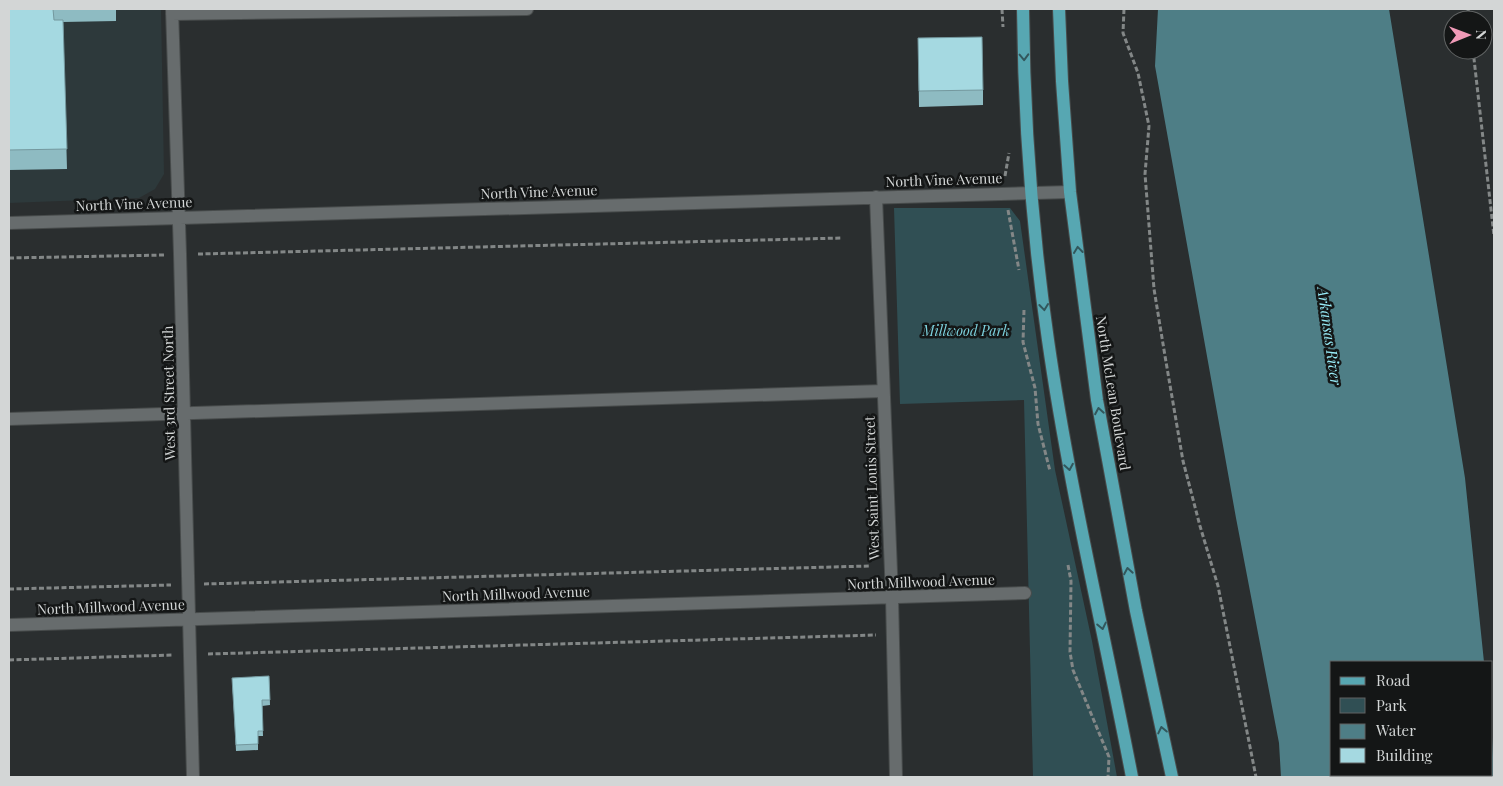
<svg xmlns="http://www.w3.org/2000/svg" width="1503" height="786" viewBox="0 0 1503 786" font-family="'Playfair Display',serif">
	<rect width="100%" height="100%" fill="#2a2e2f"/>
	<path fill="#2d393b" d="M9 9H161L164 174 155 189 139 198 9 203Z"/>
	<path fill="#304f54" d="M894 208H1010L1020 221 1055 470 1092 641 1117 777H1033L1024 400 900 404Z"/>
	<path fill="#4e7e86" d="M1158 9H1389L1465 478 1484 662H1332V775H1492V737L1494 777H1281L1279 743 1236 518 1155 66Z"/>
	<g fill="none" stroke-linecap="round" stroke-linejoin="round">
		<g stroke="#484c4c" stroke-width="14">
			<path id="minor" d="M172 9 180 254 193 777
				M172 14 527 9
				M876 197 892 597 896 777
				M9 223 1070 192
				M9 419 883 391
				M9 625 1025 593"/>
		</g>
		<g stroke="#484c4c" stroke-width="14">
			<path id="major" d="M1023 9C1024 120 1032 230 1048 340 1069 487 1104 631 1132 777
				M1059 9 1062 81 1070 192 1097 400 1136 611 1172 777"/>
		</g>
		<path stroke="#838787" stroke-width="3" stroke-dasharray="5 2.5" stroke-linecap="butt" d="M1002 9 1003 27
			M1124 9 1123 33 1138 73 1149 126 1145 174 1154 289 1165 356 1183 461 1200 526 1218 586 1256 777
			M1468 9 1469 20
			M1473 50 1494 236
			M1005 176 1009 153
			M1008 210 1019 270
			M198 254 842 238
			M9 258 164 255
			M1024 310 1023 342 1035 388 1038 424 1050 471
			M1068 565 1071 581 1070 652 1073 670 1109 757 1108 777
			M204 584 869 566
			M9 589 171 585
			M208 654 876 635
			M9 660 172 655"/>
		<use href="#minor" stroke="#676c6d" stroke-width="12"/>
		<use href="#major" stroke="#57a7b2" stroke-width="12"/>
	</g>
	<path fill="#8ebbc2" d="M9 9H116V21L63 22 67 169 9 170Z
		M918 38 983 90V105L919 107Z
		M269 676 270 705 262 706 263 736H258V750L236 751 232 678Z"/>
	<path fill="#a5d9e1" stroke="#74989e" d="M9 9H53L54 20H63L67 149 9 150Z
		M982 37 983 90 919 91 918 38Z
		M269 676 270 700H262L263 731H258V744L236 745 232 678Z"/>
	<defs><path id="oneway-chevron" d="M-2-3.5L2.5 0L-2 3.5" fill="none" stroke-width="1.6" stroke-linecap="round" stroke-linejoin="round" transform="scale(1.25)"/></defs>
	<g stroke="#32575c">
		<use href="#oneway-chevron" transform="translate(1024 57) rotate(88)"/>
		<use href="#oneway-chevron" transform="translate(1078 250) rotate(-97)"/>
		<use href="#oneway-chevron" transform="translate(1044 307) rotate(83)"/>
		<use href="#oneway-chevron" transform="translate(1099 411) rotate(-100)"/>
		<use href="#oneway-chevron" transform="translate(1069 467) rotate(80)"/>
		<use href="#oneway-chevron" transform="translate(1128 571) rotate(-100)"/>
		<use href="#oneway-chevron" transform="translate(1102 626) rotate(78)"/>
		<use href="#oneway-chevron" transform="translate(1162 730) rotate(-102)"/>
	</g>
	<g text-anchor="middle" stroke-width="5" stroke-linejoin="round" paint-order="stroke">
		<g font-size="14" fill="#d3d6d6" stroke="#141616">
			<text transform="translate(944 180) rotate(-2)" y="5">North Vine Avenue</text>
			<text transform="translate(539 192) rotate(-2)" y="5">North Vine Avenue</text>
			<text transform="translate(134 204) rotate(-2)" y="5">North Vine Avenue</text>
			<text transform="translate(169 393) rotate(-91)" y="5">West 3rd Street North</text>
			<text transform="translate(1113 393) rotate(81)" y="5">North McLean Boulevard</text>
			<text transform="translate(872 488) rotate(-92)" y="5">West Saint Louis Street</text>
			<text transform="translate(921 582) rotate(-2)" y="5">North Millwood Avenue</text>
			<text transform="translate(516 594) rotate(-2)" y="5">North Millwood Avenue</text>
			<text transform="translate(111 607) rotate(-2)" y="5">North Millwood Avenue</text>
		</g>
		<g font-size="14" font-style="italic" fill="#7dd2de" stroke="#141616">
			<text x="966" y="336">Millwood Park</text>
		</g>
		<g font-size="15" font-style="italic" fill="#98edf9" stroke="#141616">
			<text transform="translate(1329 336) rotate(82)" y="5">Arkansas River</text>
		</g>
	</g>
	<rect width="1503" height="786" fill="none" stroke="#d3d6d6" stroke-width="20"/>
	<rect x="1330" y="661" width="162" height="115" fill="#141616" stroke="#606363"/>
	<rect x="1340" y="677" width="25" height="8" fill="#57a7b2" stroke="#606363"/>
	<text x="1376" y="686" font-size="15" fill="#d3d6d6">Road</text>
	<rect x="1340" y="698" width="25" height="15" fill="#304f54" stroke="#606363"/>
	<text x="1376" y="711" font-size="15" fill="#d3d6d6">Park</text>
	<rect x="1340" y="724" width="25" height="15" fill="#4e7e86" stroke="#606363"/>
	<text x="1376" y="736" font-size="15" fill="#d3d6d6">Water</text>
	<rect x="1340" y="748" width="25" height="15" fill="#a5d9e1" stroke="#606363"/>
	<text x="1376" y="761" font-size="15" fill="#d3d6d6">Building</text>
	<g transform="translate(1468 35) rotate(89)"><circle r="24" fill="#141616" stroke="#606363"/>
	<path d="M0-4L9 19L0 12L-9 19Z" fill="#f09ab7"/>
	<text y="-8" font-size="14" font-weight="bold" text-anchor="middle" fill="#d3d6d6">N</text>
	</g>
</svg>
